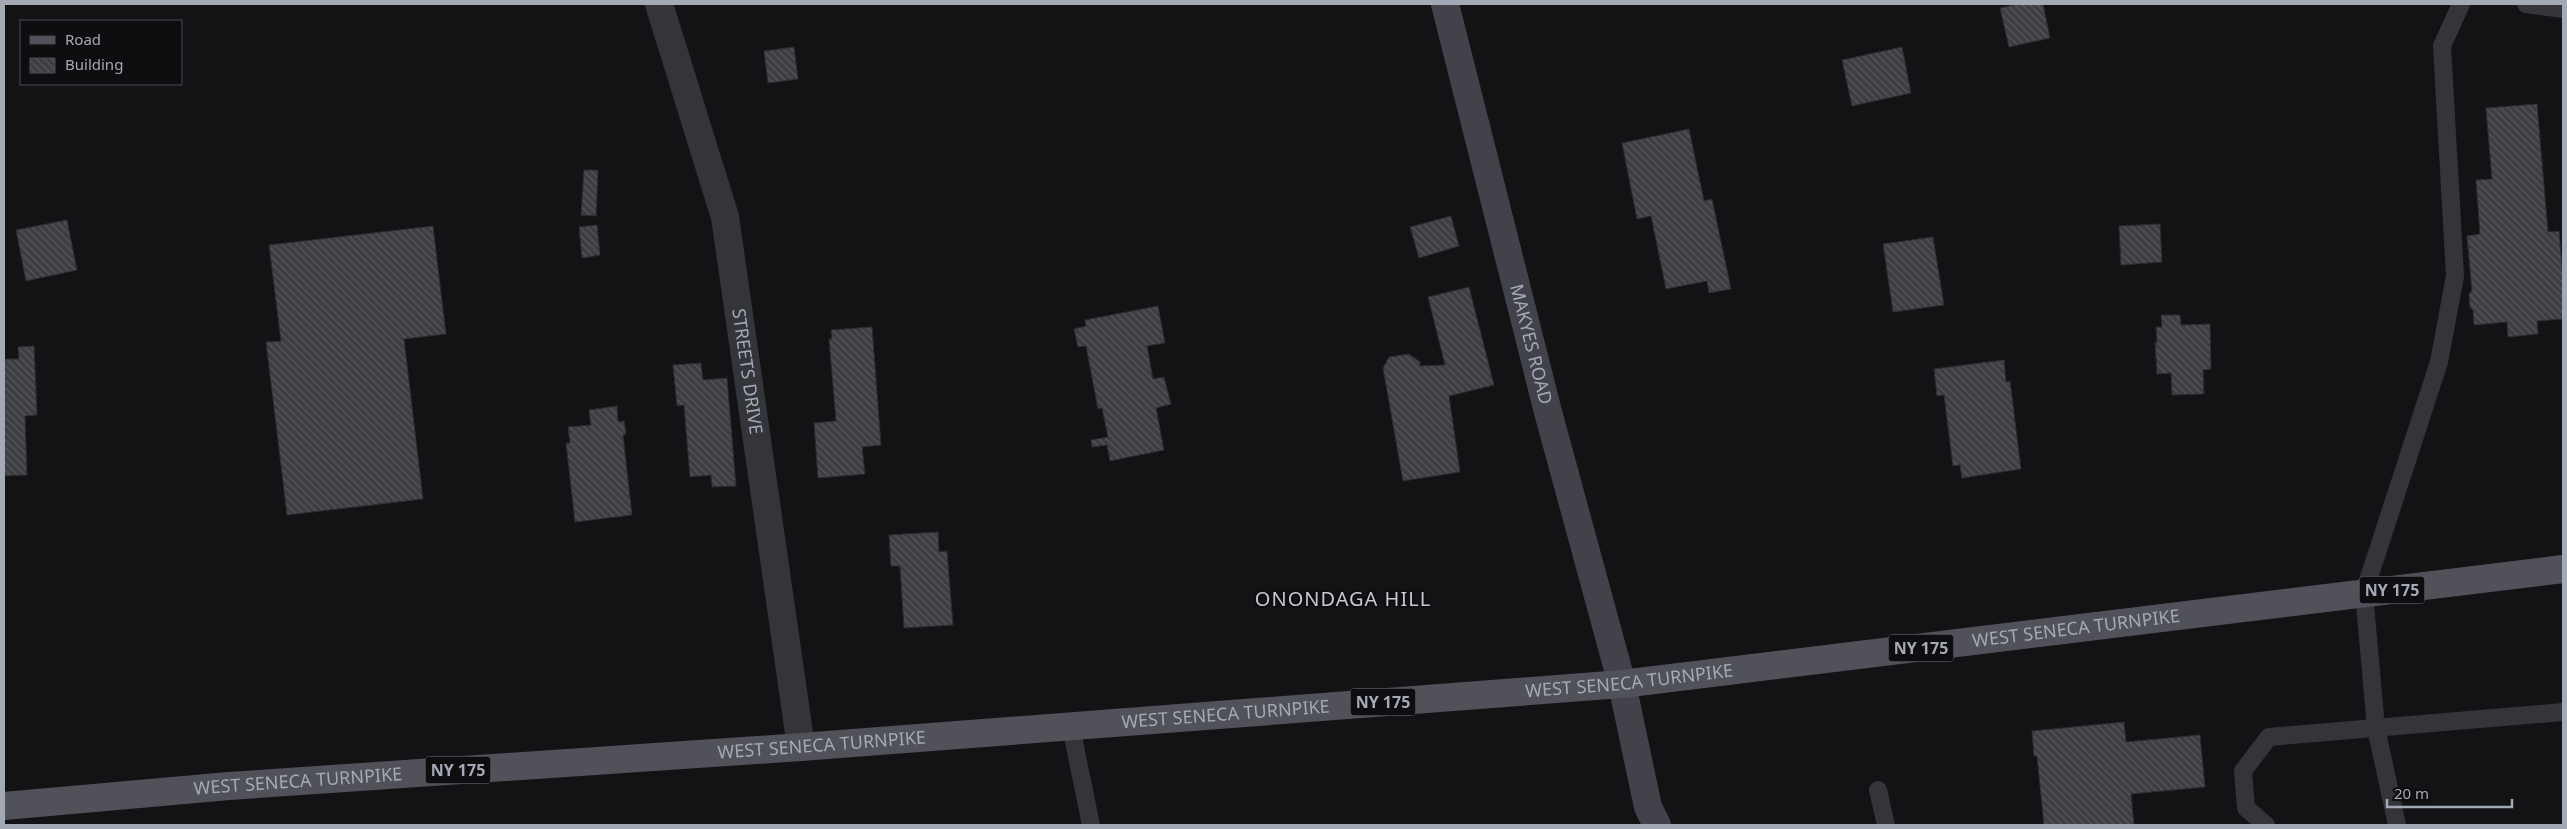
<svg xmlns="http://www.w3.org/2000/svg" width="2567" height="829" viewBox="0 0 2567 829" font-family="'Noto Sans',sans-serif">
	<defs>
		<pattern id="building-back-hatch" width="6" height="6" patternUnits="userSpaceOnUse" patternTransform="scale(1.25)"><rect width="6" height="6" fill="#3d3e42"/><path d="M-1 5l2 2M0 0l6 6M5-1l2 2" fill="none" stroke="#56575b"/></pattern>
	</defs>
	<rect width="100%" height="100%" fill="#131315"/>
	<path fill="url(#building-back-hatch)" stroke="#2d2d31" d="M2018 4H2043L2050 38 2009 47 2000 8Z
		M794 47 798 79 768 83 764 51Z
		M1902 47 1911 93 1852 106 1842 60Z
		M2537 104 2548 232 2559 231 2563 279V319L2537 321 2538 334 2508 337 2507 322 2474 325 2473 310 2470 307 2469 294 2472 291 2467 236 2480 234 2476 180 2492 179 2486 108Z
		M1689 129 1704 201 1712 199 1731 289 1709 293 1707 281 1666 289 1651 216 1637 219 1622 143Z
		M584 170H598L596 216 581 215Z
		M1451 216 1459 246 1419 258 1410 227Z
		M67 220 77 270 26 281 16 230Z
		M2160 224 2162 262 2121 265 2119 226Z
		M597 225 600 255 582 258 579 227Z
		M433 226 446 334 404 339 423 499 287 515 266 342 281 341 269 245Z
		M1933 237 1944 305 1893 312 1883 244Z
		M1469 287 1494 385 1449 396 1460 472 1403 481 1383 368 1389 357 1409 354 1420 362V366L1445 365 1428 297Z
		M1158 306 1165 343 1147 346 1153 379 1164 377 1171 404 1156 408 1164 450 1110 461 1107 445 1092 447 1091 440 1108 437 1102 408 1098 409 1086 346 1078 347 1074 329 1086 326 1085 320Z
		M2161 315H2180L2181 325 2210 324 2211 369 2203 370 2204 394 2172 395 2171 373 2157 374 2155 342 2157 343 2156 327H2162Z
		M872 327 881 445 862 447 865 474 818 478 814 423 836 421 829 339H832L831 330Z
		M34 346 37 415 25 416 27 475 4 476V359H19L18 347Z
		M2004 360 2006 382 2010 381 2021 469 1962 478 1960 465 1953 466 1944 395 1937 396 1934 369Z
		M701 363 703 380 727 378 736 486 712 487 711 475 690 477 684 405 677 406 673 365Z
		M617 406 618 422 624 421 626 434 623 435 632 515 575 522 566 443H570L568 427 591 425 589 410Z
		M938 532 939 552 947 551 953 625 904 628 900 566H891L889 535Z
		M2124 722 2126 742 2200 735 2205 787 2131 794 2134 825H2044L2037 756H2034L2032 731Z"/>
	<g fill="none" stroke-linecap="round" stroke-linejoin="round">
		<path stroke="#34353a" stroke-width="18" d="M2526 4 2563 9
			M1071 727 1091 825
			M1878 790 1886 825
			M2266 825 2246 808 2243 771 2269 737 2563 712
			M2397 825 2376 728 2364 593 2439 362 2455 276 2442 46 2461 4"/>
		<path stroke="#34353a" stroke-width="28" id="s1" d="M659 4 725 217 801 747"/>
		<path stroke="#42434a" stroke-width="28" id="s2" d="M1445 4 1548 412 1622 684 1648 807 1657 825"/>
		<path stroke="#505159" stroke-width="28" id="s3" d="M4 806 229 786 801 747 1622 684 2563 569"/>
	</g>
	<g text-anchor="middle" stroke-width="4" stroke-linejoin="round" paint-order="stroke">
		<g fill="#0e0e10" stroke="#777a84" stroke-width="1">
			<rect x="2359.5" y="576.5" width="65" height="27" rx="4"/>
			<rect x="1888.5" y="634.5" width="65" height="27" rx="4"/>
			<rect x="1350.5" y="688.5" width="65" height="27" rx="4"/>
			<rect x="425.5" y="756.5" width="65" height="27" rx="4"/>
		</g>
		<g font-size="16" font-weight="bold" fill="#a4a9b6">
			<text x="2392" y="596">NY 175</text>
			<text x="1921" y="654">NY 175</text>
			<text x="1383" y="708">NY 175</text>
			<text x="458" y="776">NY 175</text>
		</g>
		<g font-size="18" fill="#a4a9b6" stroke="#0e0e10">
			<text dy="6" stroke="none"><textPath href="#s2" startOffset="351">MAKYES ROAD</textPath></text>
			<text dy="6" stroke="none"><textPath href="#s1" startOffset="379">STREETS DRIVE</textPath></text>
			<text dy="6" stroke="none"><textPath href="#s3" startOffset="2080">WEST SENECA TURNPIKE</textPath></text>
			<text dy="6" stroke="none"><textPath href="#s3" startOffset="1630">WEST SENECA TURNPIKE</textPath></text>
			<text dy="6" stroke="none"><textPath href="#s3" startOffset="1225">WEST SENECA TURNPIKE</textPath></text>
			<text dy="6" stroke="none"><textPath href="#s3" startOffset="820">WEST SENECA TURNPIKE</textPath></text>
			<text dy="6" stroke="none"><textPath href="#s3" startOffset="295">WEST SENECA TURNPIKE</textPath></text>
		</g>
		<g font-size="20" letter-spacing="1" fill="#c5c8d2" stroke="#0e0e10">
			<text x="1343" y="606">ONONDAGA HILL</text>
		</g>
	</g>
	<rect width="2567" height="829" fill="none" stroke="#a4a9b6" stroke-width="10"/>
	<rect x="20" y="20" width="162" height="65" fill="#0e0e10" stroke="#4a4c52"/>
	<rect x="30" y="36" width="25" height="8" fill="#505159" stroke="#4a4c52"/>
	<text x="65" y="45" font-size="15" fill="#a4a9b6">Road</text>
	<rect x="30" y="58" width="25" height="15" fill="url(#building-back-hatch)" stroke="#4a4c52"/>
	<text x="65" y="70" font-size="15" fill="#a4a9b6">Building</text>
	<path d="M2387 799v8h125v-8" fill="none" stroke="#a4a9b6" stroke-width="2.5"/>
	<text x="2394" y="799" font-size="15" fill="#a4a9b6" stroke="#0e0e10" stroke-width="4" paint-order="stroke">20 m</text>
</svg>
